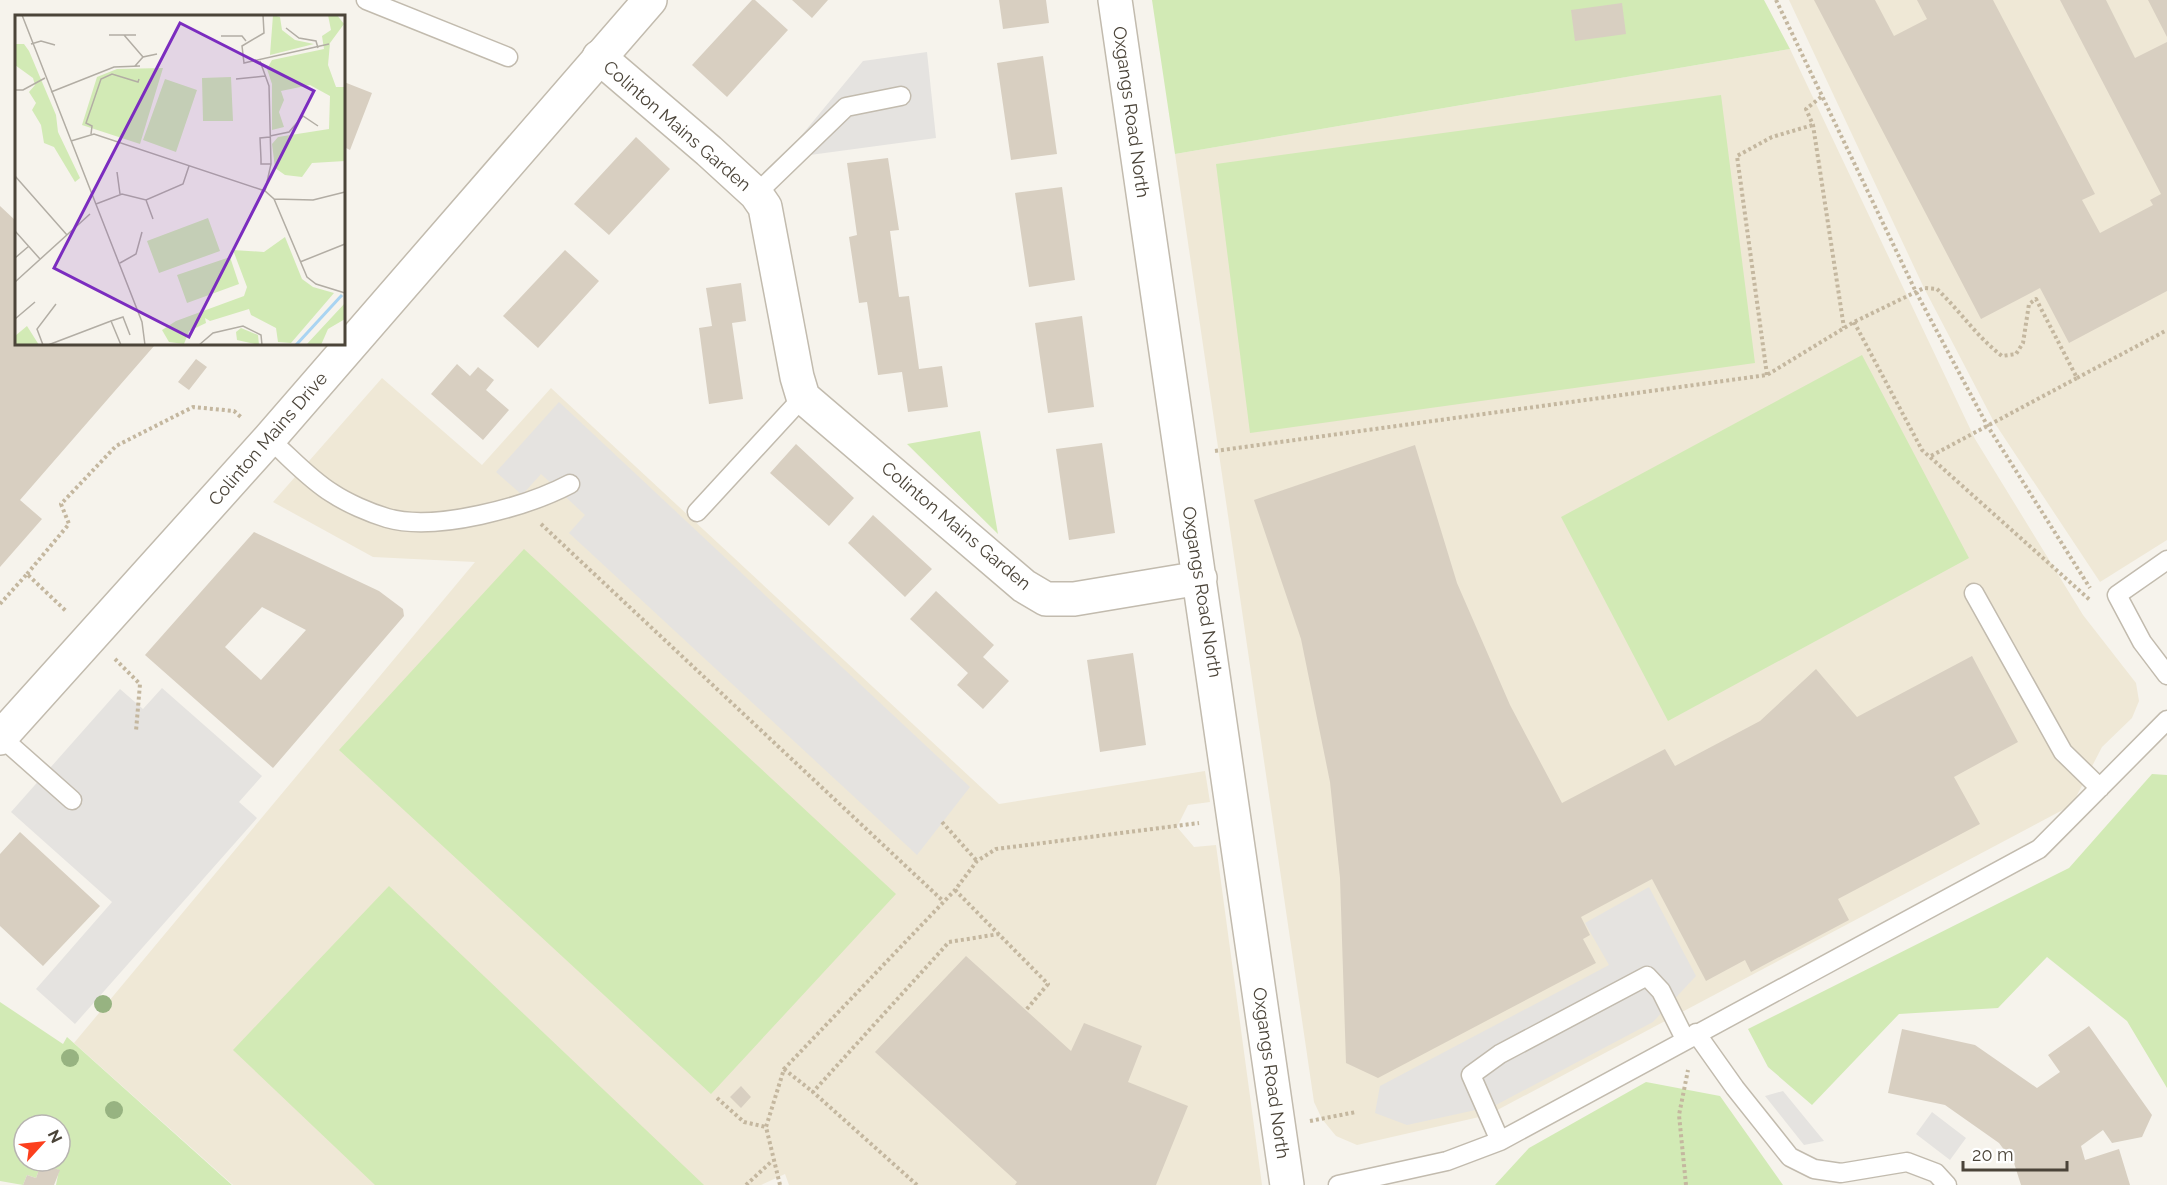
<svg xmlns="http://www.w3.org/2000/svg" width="2167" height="1185" viewBox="0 0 2167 1185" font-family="Raleway,sans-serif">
	<rect width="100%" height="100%" fill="#f6f3ec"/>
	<path fill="#efe8d6" d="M1789 0H2167V540L2100 582 1994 422 1924 288Z
		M1790 49 1975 439 2083 615 2136 683 2139 701 2132 718 2102 747 2072 805 1488 1115 1357 1145 1336 1136 1322 1119 1314 1102 1175 154Z
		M382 378 482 465 551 388 999 804 1205 771 1210 802 1188 805 1177 827 1194 847 1216 845 1262 1185H789L785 1174 761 1185H233L74 1043 475 562 373 557 273 502Z"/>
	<path fill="#d2eab5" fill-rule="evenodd" d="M1152 0H1764L1790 49 1175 154Z
		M1721 95 1755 363 1250 433 1216 164Z
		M1862 355 1969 558 1668 721 1561 517Z
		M980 431 998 534 907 444Z
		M524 549 896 894 711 1094 339 750Z
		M2152 774 2167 775V1088L2127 1021 2047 957 1998 1008 1899 1014 1812 1105 1768 1067 1748 1029 2069 868Z
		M389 886 704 1185H375L233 1050Z
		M0 1002 63 1044 67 1037 232 1185H56L59 1170 41 1164 36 1178 27 1175 23 1185 0 1181ZM24 1125H60V1161H24Z
		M1646 1082 1720 1096 1783 1185H1495L1529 1148Z"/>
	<path fill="#e5e3e0" d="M927 52 936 138 810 155 796 142 863 61Z
		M559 402 970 787 917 855 569 533 585 515 541 474 522 495 496 472Z
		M162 688 262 776 239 802 257 818 75 1024 36 989 112 902 11 812 120 689 143 709Z
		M1649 887 1696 976 1653 1022 1494 1106 1407 1125 1375 1113 1380 1086 1609 965 1585 923Z
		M1783 1091 1824 1141 1804 1145 1765 1096Z
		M1932 1112 1966 1138 1950 1160 1916 1134Z"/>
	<path fill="#d8cfc1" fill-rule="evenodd" d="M752 0H755L788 30 727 97 692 65Z
		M792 0H828L812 18Z
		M999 0H1046L1049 23 1003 29Z
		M1814 0H1875L1894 36 1927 19 1917 0H1993L2095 194 2082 200 2100 233 2153 205 2150 200 2161 194 2060 0H2106L2135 58 2167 42V291L2069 343 2040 288 1981 319Z
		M2148 0H2167V37Z
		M1622 3 1626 34 1575 41 1571 10Z
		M1043 56 1057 154 1011 160 997 63Z
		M344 82 372 93 350 150 344 147Z
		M636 137 670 169 609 235 574 204Z
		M888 158 899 230 890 231 899 297 909 296 919 369 942 366 948 407 908 412 902 372 878 375 867 302 859 303 849 237 857 235 847 163Z
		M1062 187 1075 280 1029 287 1015 193Z
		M0 206 16 221V344H151L154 346 20 500 42 519 0 567Z
		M565 250 599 281 538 348 503 316Z
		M741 283 746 321 732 323 743 399 709 404 699 328 712 326 706 288Z
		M1082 316 1094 407 1048 413 1035 323Z
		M196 359 207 367 189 390 178 382Z
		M457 364 470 376 478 367 494 380 486 390 509 410 483 440 431 394Z
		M1102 443 1115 533 1069 540 1056 449Z
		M796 444 854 498 829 526 770 473Z
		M1415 445 1457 583 1510 705 1562 803 1665 749 1675 766 1760 721 1816 669 1857 717 1972 656 2018 742 1954 777 1980 824 1838 899 1849 920 1751 972 1745 960 1706 981 1652 879 1581 917 1590 935 1583 939 1596 963 1378 1078 1346 1063 1340 878 1330 782 1301 639 1254 500Z
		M873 515 932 569 905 597 848 543Z
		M254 532 379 591 403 609 404 616 273 768 145 655ZM262 607 306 630 261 680 225 647Z
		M936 591 994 645 983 657 1009 681 983 709 957 685 968 673 910 619Z
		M1133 653 1146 745 1100 752 1087 660Z
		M20 832 100 906 43 966 0 926V854Z
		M966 956 1071 1051 1084 1023 1142 1046 1128 1082 1188 1106 1156 1185H1015L1017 1182 875 1052Z
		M2089 1026 2152 1115 2142 1137 2112 1143 2103 1130 2081 1146 2085 1160 2119 1149 2130 1185H2021L2014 1163 1999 1143 1945 1105 1888 1093 1902 1029 1975 1045 2037 1088 2060 1072 2048 1055Z
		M741 1086 751 1097 741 1108 730 1097Z
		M41 1164 60 1170 54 1185H23L27 1175 36 1178Z"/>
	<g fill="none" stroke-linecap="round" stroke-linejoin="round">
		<g stroke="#c2bbae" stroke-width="21">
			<path id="service" d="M366 0 508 57
				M756 194 846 107 901 96
				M269 439C289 456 309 479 332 493 347 503 370 513 387 518 436 532 526 507 570 484
				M697 512 803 397
				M2167 560 2117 595 2142 642 2167 675
				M1974 593 2063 752 2100 788
				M1 737 72 800
				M1696 1033 1735 1088 1790 1157 1814 1169 1841 1173 1907 1162 1936 1173 1947 1185
				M1500 1141 1471 1075 1500 1054 1647 976 1661 991 1685 1039
				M1338 1185 1447 1161 1500 1141 2039 849 2167 720"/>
		</g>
		<g stroke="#c2bbae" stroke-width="36">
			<path id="minor" d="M1115 0 1287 1185
				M599 57 709 151 756 194 765 207 797 377 803 397 1024 586 1046 599H1074L1200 578"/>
		</g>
		<g stroke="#c2bbae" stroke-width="36">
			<path id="tertiary" d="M0 738 269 439 650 0"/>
		</g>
		<path stroke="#c4b79f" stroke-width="4" stroke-dasharray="3 3" stroke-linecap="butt" d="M1776 0 1916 292 1987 425 2090 588
			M1821 97 1806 109 1813 125 1844 328
			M1854 322 1922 450 2091 601
			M1767 375 1737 156 1772 137 1813 125
			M2077 378 2167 330
			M1215 451 1767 375 1854 322 1924 288 1937 289C1960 311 1977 337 2002 356L2016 354 2023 343 2029 304 2036 299 2077 378 1929 457
			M541 524 943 901
			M27 574 69 524 61 504 116 446 193 407 234 411 242 418
			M0 604 27 574 67 612
			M115 659 140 684 136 731
			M942 822 977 861
			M955 890 1048 984 1026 1010
			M784 1069 813 1092
			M717 1098 744 1122 766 1127
			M1310 1121 1356 1112
			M746 1185 772 1161
			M780 1185 766 1127 784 1069 955 890 977 861 996 849 1199 823
			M917 1185 813 1092 949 942 999 934
			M1686 1185 1679 1115 1688 1070"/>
		<use href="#service" stroke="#fff" stroke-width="18"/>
		<use href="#minor" stroke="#fff" stroke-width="33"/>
		<use href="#tertiary" stroke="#fff" stroke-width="33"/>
	</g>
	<g fill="#97b381">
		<circle cx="103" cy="1004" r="9"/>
		<circle cx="70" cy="1058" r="9"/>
		<circle cx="114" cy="1110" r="9"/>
	</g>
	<g text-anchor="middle" stroke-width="4.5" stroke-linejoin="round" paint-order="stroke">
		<g font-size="18" fill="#4b4439" stroke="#fff">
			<text transform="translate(1131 112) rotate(82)" y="6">Oxgangs Road North</text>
			<text transform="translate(677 126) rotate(41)" y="6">Colinton Mains Garden</text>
			<text transform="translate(268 439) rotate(-49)" y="6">Colinton Mains Drive</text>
			<text transform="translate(956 526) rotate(40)" y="6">Colinton Mains Garden</text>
			<text transform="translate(1202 592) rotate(81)" y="6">Oxgangs Road North</text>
			<text transform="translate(1271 1073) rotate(82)" y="6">Oxgangs Road North</text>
		</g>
	</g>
	<g transform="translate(15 15)">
		<rect width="330" height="330" fill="#f6f3ec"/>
		<path d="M258 0 265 2 267 15 280 25 299 29 255 40ZM313 0H322L329 9 315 28 313 50 321 72H330V146L297 148 287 162 270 160 260 153 257 129 263 122 314 114 315 81 295 70 266 76 269 85 264 97 269 112 257 115V69L252 54 257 45 309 34 307 21 316 15ZM0 29H9L14 36 41 100 43 117 65 163 60 167 39 132 29 128 26 110 17 95 21 88 14 77 20 70 18 63 0 50ZM148 53 125 129 67 110 82 62 102 54ZM216 62 218 106H188L187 63ZM150 64 182 75 161 137 128 125ZM193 203 205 236 144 258 132 226ZM270 222 287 264 298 272 319 278 276 328 263 327 261 313 236 300 234 294 195 306 190 303 191 308 174 316 169 329 154 327 147 315 161 306 229 281 232 272 218 235 249 237ZM215 242 224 269 172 288 162 260ZM330 288V304L313 314 306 330H291ZM12 311 24 330H0V321ZM226 313 243 320 244 330 222 325 221 317Z" fill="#d2eab5"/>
		<path fill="none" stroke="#a9d4f2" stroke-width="3" d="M281 330 327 280"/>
		<path fill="none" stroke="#b2ada4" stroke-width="1.5" d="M7 0 127 307 130 330M248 0 249 18 227 31 229 48 314 29M271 13 284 23 301 26 303 33M94 20H121M109 20 128 42M206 21H227L231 26M16 29 26 26 40 30M245 46 254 71 256 149 250 176M120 51 128 42 142 39M221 64 250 61M0 75H8L30 63M36 77 99 52 125 51M76 119 77 111 71 108 86 64 97 59 123 67 124 64M255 121 274 117 288 101 303 111M255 122 245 123 246 144V149H256M56 126 79 119 250 176 259 184 292 262 301 269 330 278M102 157 105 179M0 161 52 220M259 184 298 185 330 177M131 185 138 204M81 189 107 179 131 185 168 169 174 151M0 216 25 244M0 243 14 231M285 247 330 229M105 248 121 239 127 217M0 267 75 199M0 304 20 287M28 330 22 314 41 289M33 330 96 306M106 330 96 306 108 302 115 320M184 330 198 318 228 311 246 320 247 330"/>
		<path fill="#7b2cbf" fill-opacity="0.15" stroke="#7b2cbf" stroke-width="3" d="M165 8 299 76 174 322 39 253Z"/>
		<rect width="330" height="330" fill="none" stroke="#4b4439" stroke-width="3"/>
	</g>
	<g transform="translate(42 1143) rotate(63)"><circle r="28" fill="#ffffff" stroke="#b7b4b0" stroke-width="1.5"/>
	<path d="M0-4.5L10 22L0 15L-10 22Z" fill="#fc3f1d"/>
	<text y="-9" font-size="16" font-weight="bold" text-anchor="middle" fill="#4b4439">N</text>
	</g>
	<path d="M1963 1161v9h104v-9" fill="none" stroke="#4b4439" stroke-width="3"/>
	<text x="1972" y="1161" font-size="18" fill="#4b4439" stroke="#ffffff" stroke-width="4.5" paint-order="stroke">20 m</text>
</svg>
